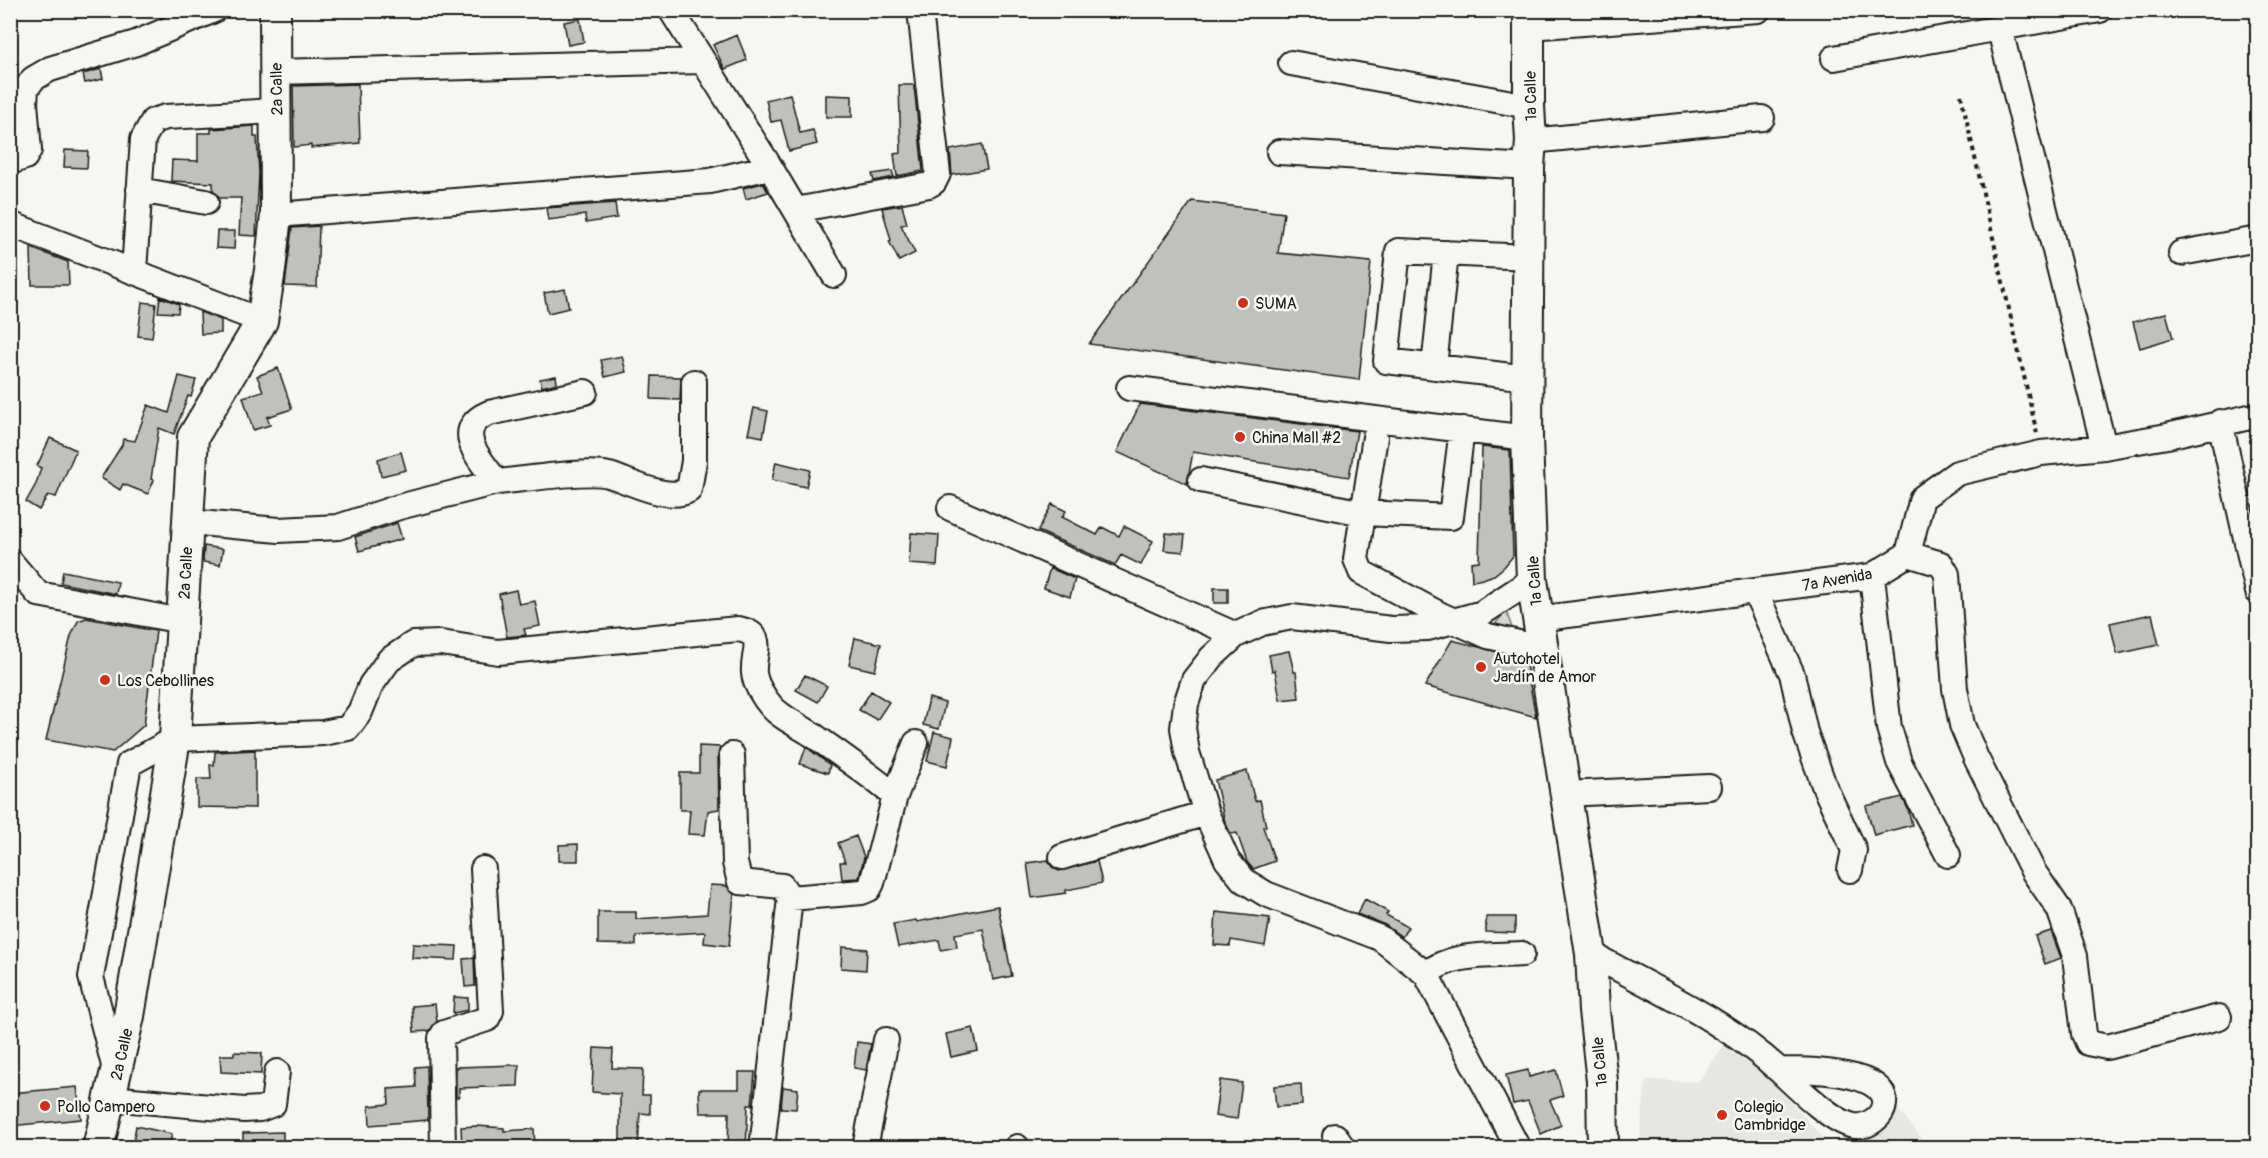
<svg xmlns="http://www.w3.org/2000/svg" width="2268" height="1158" viewBox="0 0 2268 1158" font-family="Pangolin,sans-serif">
	<rect width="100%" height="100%" fill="#f6f6f2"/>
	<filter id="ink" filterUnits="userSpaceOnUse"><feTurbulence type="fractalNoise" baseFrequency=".0167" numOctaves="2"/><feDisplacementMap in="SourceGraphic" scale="12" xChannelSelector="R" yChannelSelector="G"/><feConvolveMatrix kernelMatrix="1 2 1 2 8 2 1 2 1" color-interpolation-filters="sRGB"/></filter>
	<g filter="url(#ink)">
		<path fill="#e6e6e2" d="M1732 1035 1831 1147 1639 1148 1646 1080 1698 1082Z
			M1897 1108 1929 1147 1860 1148Z"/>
		<path fill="#d6d6d2" stroke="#797977" stroke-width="1.5" d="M1506 611 1514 633 1491 629Z"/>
		<path fill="#c0c0bd" stroke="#1c1c1c" stroke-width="1.5" d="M580 19 584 42 568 45 564 22Z
			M737 35 747 60 725 69 713 45Z
			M101 69 103 79 85 83 83 74Z
			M358 84 360 143 311 148V145L294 147 293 86Z
			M899 85H914L923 171 897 176 894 154 901 153Z
			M790 94 800 133 813 130 817 144 789 151 781 120 771 122 766 100Z
			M826 95 852 96V117H826Z
			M254 126V137H257L259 173 256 236 239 235 241 198H220L213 190V183L171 181 172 160 198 161V133H211V129Z
			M982 144 987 169 952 175 950 150Z
			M65 150 88 151 87 168 64 167Z
			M892 171 894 177 874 181 872 174Z
			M763 183 768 192 746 199 743 188Z
			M1192 201 1284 213 1278 253 1371 262 1359 380 1089 344Z
			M615 203 617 218 586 223 585 215 548 220 546 208Z
			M902 205 907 224 901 225 915 253 899 261 889 241 891 240 882 208Z
			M319 226 317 287 285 286 292 228Z
			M217 231H235L234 249 216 248Z
			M31 248 68 262 69 285H32Z
			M565 289 569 308 548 313 544 293Z
			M160 297 179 304 178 313 158 312Z
			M142 302 156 304 152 338 138 336Z
			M200 312 221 320V333L201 334Z
			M2166 313 2173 338 2140 348 2133 322Z
			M622 356 626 372 605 377 601 360Z
			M278 368 292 409 267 417 270 425 253 430 243 397 263 391 257 376Z
			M179 376 196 380 191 397 188 396 174 434 159 428 151 479 154 480 148 494 123 484 120 490 101 478 122 445 123 439 135 441 148 405 169 413Z
			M556 376 557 383 542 387 540 379Z
			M652 376 681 377 680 400 651 399Z
			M1140 404 1357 431 1349 477 1193 452 1187 484 1117 452Z
			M754 408 768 411 763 437 748 434Z
			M50 438 76 450 56 497 48 495 39 510 26 502 36 484 41 468 37 466Z
			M1482 447 1510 450 1513 556 1504 567 1494 575 1483 579 1472 581 1471 562 1479 561Z
			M401 452 406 470 381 476 378 459Z
			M776 462 810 470 806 487 772 480Z
			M1052 504 1066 511 1062 517 1097 535 1102 527 1119 536 1124 526 1153 541 1141 565 1121 555 1115 565 1038 531Z
			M397 523 402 539 359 551 355 537Z
			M911 533 939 535 937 566 909 564Z
			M1166 533 1185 535 1183 552 1164 550Z
			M204 546 223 549 220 565 203 562Z
			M1050 568 1075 579 1070 597 1044 588Z
			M63 571 118 582 116 594 61 583Z
			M1214 588H1228V603H1214Z
			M516 590 519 604 535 601 540 626 524 629 526 635 507 637 499 594Z
			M2152 614 2159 645 2117 654 2110 623Z
			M86 618 156 631 144 725 113 752 46 740 71 636 78 621Z
			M855 638 881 644 875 671 849 665Z
			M1452 640 1525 659 1536 717 1425 686Z
			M1289 651 1294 672H1296L1299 698 1280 700 1275 670 1272 671 1269 655Z
			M805 675 827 686 818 702 796 690Z
			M871 691 889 702 877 720 859 710Z
			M929 698 945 703 939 729 923 725Z
			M934 732 953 737 947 766 927 761Z
			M699 746 720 747 718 755 719 809 708 811 705 835 688 834 690 810H680V773H699Z
			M806 747 830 765 828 773 800 764Z
			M255 750V808L197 807V779H211L210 765H214L215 752Z
			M1247 771 1255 801 1260 800 1266 826 1263 827 1275 861 1253 869 1247 862 1237 833 1231 834 1225 822 1215 780Z
			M1902 797 1908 809 1912 825 1874 835 1866 806Z
			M856 836 864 857 859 878 842 879 840 862H845L838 843Z
			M578 844V861H559V845Z
			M1048 860 1052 867 1059 871 1097 861 1102 883 1066 890V893L1032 898 1027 863Z
			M710 885 727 886 734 894 729 946 704 943 705 932 636 936V945L598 944V912H636V919L707 914Z
			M1365 899 1388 912 1386 915 1408 927 1402 937 1385 925 1357 914Z
			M998 906 1012 976 993 980 983 929 955 934 957 947 941 950 939 940 898 947 893 924 916 920 917 922Z
			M1216 912 1270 918 1265 946 1231 940 1230 946 1214 945Z
			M1486 917H1515V933L1486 932Z
			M2051 931 2061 958 2045 964 2035 936Z
			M413 944 457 946 456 960 412 958Z
			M842 947 867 949 866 970 841 968Z
			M474 958 475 986 465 987 463 959Z
			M454 997 468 998V1010L453 1013Z
			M435 1004 437 1022 429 1031 414 1032 412 1006Z
			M973 1028 978 1051 951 1057 946 1034Z
			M857 1042 871 1044 866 1070 854 1068Z
			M594 1048 613 1049 612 1068 643 1069 642 1095H650V1114L640 1113 638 1148H620V1094L592 1092Z
			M234 1052 262 1053 261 1074 221 1072 220 1055H234Z
			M519 1065 518 1086 459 1088V1097H456V1067Z
			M427 1066 428 1120 370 1125 369 1106 389 1104 388 1089 416 1087 415 1067Z
			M1528 1070 1529 1077 1556 1070 1563 1096 1550 1100 1561 1125 1541 1134 1528 1101 1513 1104 1506 1075Z
			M739 1072H755L752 1105H748L746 1148H728L729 1113H700L699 1089H739Z
			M1220 1080 1242 1083 1237 1119 1215 1116Z
			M1301 1084 1302 1105 1276 1107 1274 1086Z
			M77 1087 81 1119 10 1126V1093Z
			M783 1087 798 1089 796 1109 781 1108Z
			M136 1126 172 1134 169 1148H154L133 1143Z
			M477 1126 504 1128V1131L534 1129 535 1147 462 1148 461 1127Z
			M283 1132V1148H243V1133Z"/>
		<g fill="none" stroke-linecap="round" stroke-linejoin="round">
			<g stroke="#1c1c1c" stroke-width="28">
				<path id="minor" d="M671 10 770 167 834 275
					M1529 27 1758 10
					M2000 30 2104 447
					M1834 58 2100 10
					M1291 63 1529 106
					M275 72 703 61
					M1531 141 1762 118
					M1279 152 1529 167
					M10 162 25 157 29 150 25 103 26 89 33 79 50 69 136 43 214 10
					M139 190 206 202
					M796 210 929 185 934 182 938 174 920 10
					M276 215 710 181 770 167
					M10 224 262 321
					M2181 253 2258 239
					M134 271 143 139 153 121 166 117 276 111
					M1434 367 1446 253
					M1528 378 1386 361 1398 251 1529 257
					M1129 388 1527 438
					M585 392 489 413C450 429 481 461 497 482 523 480 587 469 609 475 632 482 668 502 689 490L694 461V382
					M2220 422 2258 592
					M1375 437 1356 559 1361 572 1441 615 1488 636 1541 648
					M1201 480 1363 513 1451 517 1462 429
					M950 508 1236 635
					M188 522 279 530 338 527 399 507 497 482
					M1908 554 1941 564 1947 574 1955 689 1962 725 1976 758 2033 871 2059 909 2075 956 2084 1034 2088 1043 2107 1047 2219 1017
					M10 561 38 594 182 621
					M1872 576 1889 728 1899 762 1948 855
					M1755 591 1792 674 1805 732 1825 788 1854 850 1850 870
					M1537 619 1872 576 1908 554 1922 498 1957 473 2041 453 2104 447 2167 436 2258 415
					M732 755 735 863 740 882 782 886 790 898 762 1148
					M1565 794 1709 787
					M1062 857 1206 813
					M790 898 862 892 869 889 872 883 895 796 916 743
					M1591 954C1656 990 1727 1021 1781 1072 1798 1088 1832 1122 1854 1126 1867 1128 1883 1117 1884 1104 1888 1069 1800 1070 1779 1070
					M1426 974C1451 952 1491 956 1522 954
					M116 1073 91 977 129 764 175 739 323 733 348 728 360 712 371 685 389 660 413 644 441 643 498 652 738 629C768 634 752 653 754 673 755 684 764 698 771 706 781 718 800 726 813 735 841 755 869 774 895 796
					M110 1098 244 1110 260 1109 273 1104 277 1072
					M1335 1136 1343 1148
					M443 1148 441 1038 444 1033 487 1019 491 1011 483 869
					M865 1148 886 1040
					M1016 1148 1017 1147
					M1518 1148 1426 974 1380 938 1266 894 1243 880 1227 860 1206 813 1187 752 1183 728 1186 704 1194 680 1212 657 1236 635 1262 623 1292 617 1391 629 1428 628 1482 613 1532 580"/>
			</g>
			<g stroke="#1c1c1c" stroke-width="34">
				<path id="major" d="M1529 10V106L1531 141 1529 167 1527 438 1532 580 1591 954 1594 1011 1602 1081 1603 1148
					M98 1148 129 1016 175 739 193 437 262 321 270 270 276 215 275 10"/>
			</g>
			<path stroke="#1c1c1c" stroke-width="4" stroke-dasharray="4.5 4.5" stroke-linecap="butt" d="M1961 95 2037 434"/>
			<use href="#minor" stroke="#f6f6f2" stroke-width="24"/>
			<use href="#major" stroke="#f6f6f2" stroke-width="30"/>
		</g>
	</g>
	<g fill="#c8321e" stroke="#f6f6f2" stroke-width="2">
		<circle cx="1243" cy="303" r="6"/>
		<circle cx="1240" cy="437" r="6"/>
		<circle cx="1481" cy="667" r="6"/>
		<circle cx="105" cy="680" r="6"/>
		<circle cx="45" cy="1106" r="6"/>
		<circle cx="1722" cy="1115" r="6"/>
	</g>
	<g text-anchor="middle" stroke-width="5" stroke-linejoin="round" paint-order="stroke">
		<g font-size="16" fill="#1c1c1c" stroke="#f6f6f2">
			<text transform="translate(276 89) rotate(-91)" y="6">2a Calle</text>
			<text transform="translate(1530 96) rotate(-91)" y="6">1a Calle</text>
			<text transform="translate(185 573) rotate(-87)" y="6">2a Calle</text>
			<text transform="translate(1837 579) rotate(-10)" y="6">7a Avenida</text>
			<text transform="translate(1534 581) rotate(-94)" y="6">1a Calle</text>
			<text transform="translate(121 1054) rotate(-77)" y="6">2a Calle</text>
			<text transform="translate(1599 1062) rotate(-95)" y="6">1a Calle</text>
		</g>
		<g font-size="16" fill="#1c1c1c" stroke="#f6f6f2" text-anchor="start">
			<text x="1255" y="309">SUMA</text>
			<text x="1252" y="443">China Mall #2</text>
			<text x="1493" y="664">Autohotel<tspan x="1493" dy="18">Jardín de Amor</tspan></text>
			<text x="117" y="686">Los Cebollines</text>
			<text x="57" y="1112">Pollo Campero</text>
			<text x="1734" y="1112">Colegio<tspan x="1734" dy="18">Cambridge</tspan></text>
		</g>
	</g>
	<rect width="2268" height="1158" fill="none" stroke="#f6f6f2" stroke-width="36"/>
	<rect x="18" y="18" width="2232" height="1122" fill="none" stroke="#1c1c1c" stroke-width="2" filter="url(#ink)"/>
</svg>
